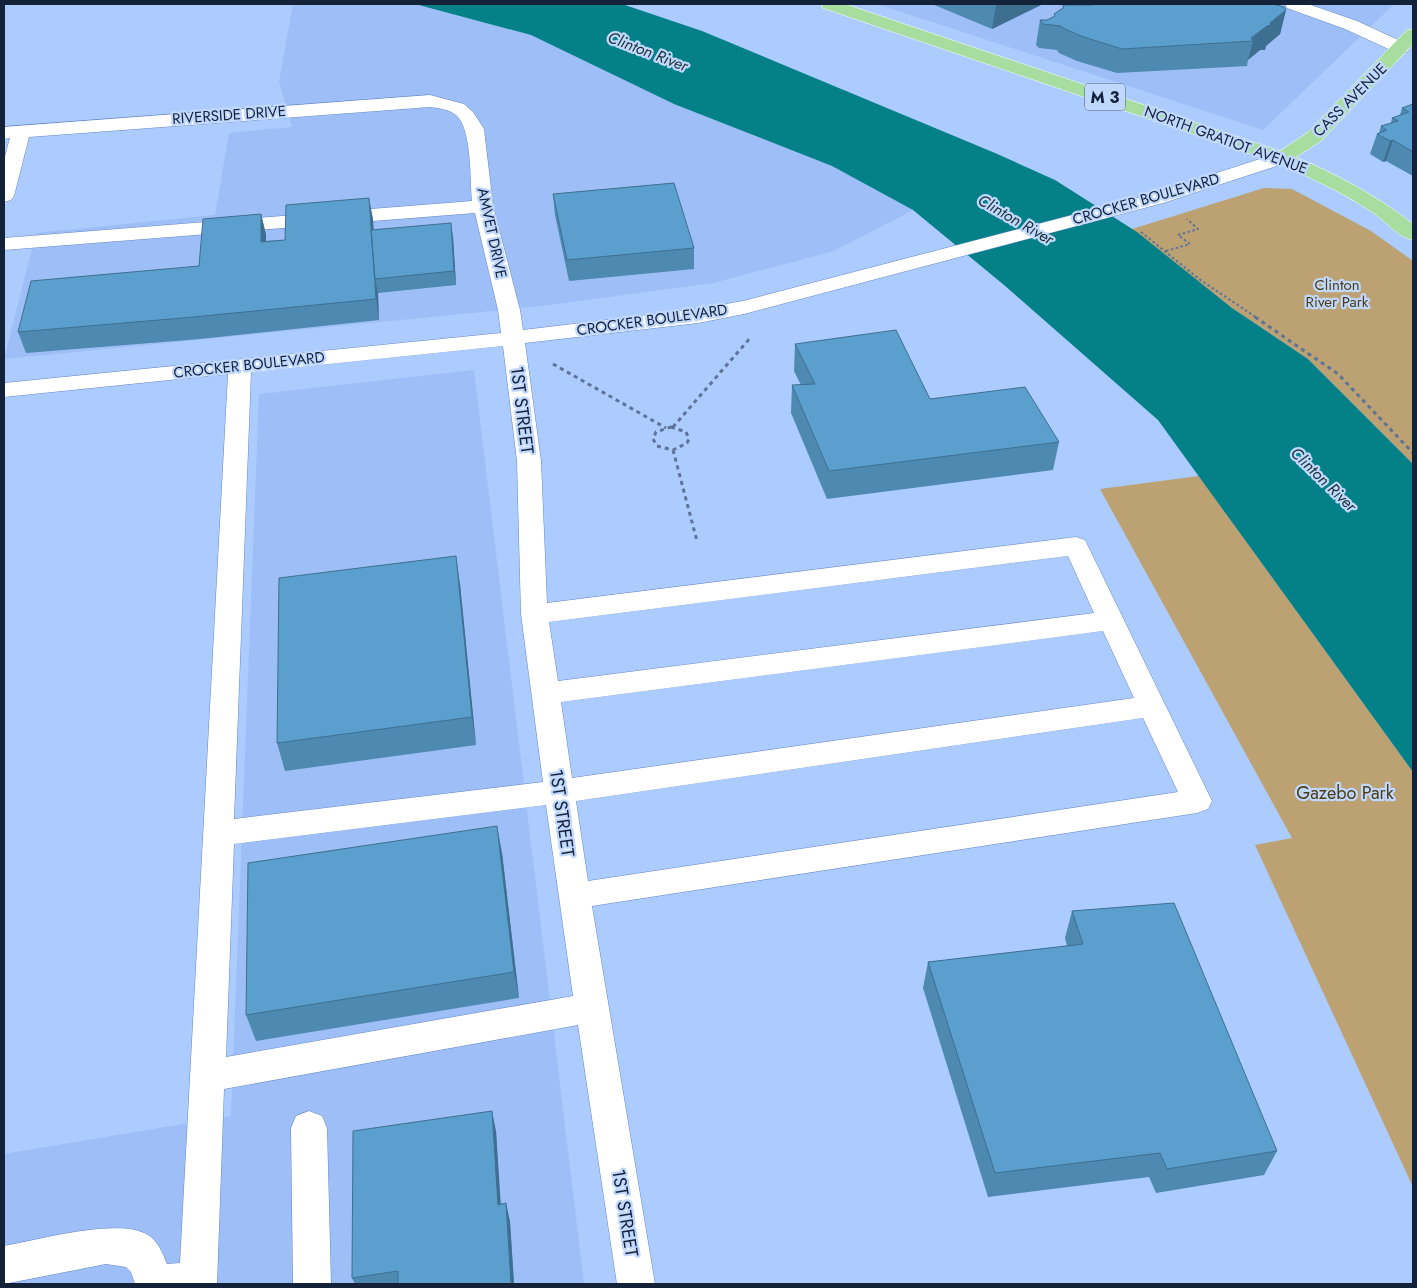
<svg xmlns="http://www.w3.org/2000/svg" width="1417" height="1288" viewBox="0 0 1417 1288" font-family="Jost,sans-serif">
	<rect width="100%" height="100%" fill="#accbfe"/>
	<path fill="#9dbef6" d="M293 4H415L531 35 674 104 832 166 913 210 834 251 713 283 542 306 4 359 36 233 215 215 229 133 292 127 279 82Z
		M877 4H1394L1263 130Z
		M474 370 584 1284H4V1154L231 1116 259 394Z"/>
	<path fill="#bca172" d="M1264 188 1292 189 1371 231 1413 261V464L1308 359 1232 308 1132 229Z
		M1199 476 1413 772V1187L1255 845 1292 838 1100 489Z"/>
	<path fill="#048188" d="M415 4H622L702 31 995 153 1055 180 1137 232 1232 308 1308 359 1413 464V772L1158 420 1004 285 913 210 832 166 674 104 531 35Z"/>
	<g fill="none" stroke-linecap="round" stroke-linejoin="round">
		<g stroke="#6587c3" stroke-width="1">
			<path id="minor" d="M1285 4H1308L1357 21 1407 44 1410 48 1407 52 1401 53 1395 52 1345 29 1287 8Z
				M430 95 464 104 473 112 484 129 493 206 520 310 523 330 698 309 743 301 1149 195 1275 154 1282 152 1289 154 1292 158 1289 162 1163 203 744 314 698 323 525 343 541 461 547 603 1076 537 1085 540 1212 801 1208 809 1197 813 592 906 655 1284H617L578 1025 224 1089 217 1284H135L131 1272 126 1267 106 1264 4 1284V1246C38 1240 119 1217 148 1235 158 1241 163 1254 167 1264L180 1263 228 374 4 397V383L501 333 498 310 475 213 4 250V238L472 201C470 180 472 128 456 115 448 109 439 108 430 107L29 137 14 196 11 200 4 202V160L10 138 4 139V127ZM503 346 517 461 521 614 543 782 234 819 251 372ZM1068 556 1094 613 558 681 549 622ZM1103 631 1134 698 572 778 561 702ZM1143 718 1178 792 588 881 576 801ZM546 805 573 996 226 1057 234 844Z
				M309 1111 322 1116 327 1128 331 1284H293L291 1128 296 1116Z"/>
		</g>
		<g stroke="#fff" stroke-width="1">
			<path id="major" d="M821 4H845L1280 151 1307 133 1407 30 1413 29V44L1321 141 1296 157C1338 175 1377 196 1413 224V240C1397 237 1386 221 1372 212 1342 192 1309 177 1275 162L823 8Z"/>
		</g>
		<path stroke="#5d7398" stroke-width="2" stroke-dasharray="2.5 2.5" stroke-linecap="butt" d="M1141 232 1199 279 1257 318
			M1166 251 1190 244 1178 235 1198 229 1187 219"/>
		<path stroke="#5d7398" stroke-width="3" stroke-dasharray="4 4" stroke-linecap="butt" d="M1255 317 1338 374 1413 453
			M553 364 666 428
			M671 427 686 432 689 439 687 443 673 450 657 446 653 439 656 432Z
			M673 427 751 337
			M673 450 697 541"/>
		<use href="#minor" fill="#fff" fill-rule="evenodd"/>
		<use href="#major" fill="#a7dd9e" fill-rule="evenodd"/>
	</g>
	<path fill="#4d89b1" d="M932 4H1043L992 29Z
		M1058 4H1273L1286 10 1280 34 1266 46 1265 50H1260L1248 60 1247 66 1117 73 1077 61 1059 53 1057 50 1039 48 1036 45 1040 20H1047L1054 17V14L1063 8 1064 6Z
		M1413 104V176L1386 161 1383 162 1370 154 1377 134 1379 133 1381 126 1391 123 1392 118 1400 115 1402 108Z
		M553 194 694 248V269L569 281 555 215Z
		M261 214 266 235V241L285 240 373 219V229L453 237 456 285 378 293 379 320 200 339 26 353 18 332 199 266Z
		M795 344 930 399 1059 442 1053 470 827 499 791 413 792 385H801L794 371Z
		M460 584 476 745 285 771 277 743Z
		M502 853 519 998 256 1041 246 1015Z
		M1072 911 1277 1151 1264 1175 1156 1193 1149 1177 988 1197 923 988 928 962 1067 946 1065 938Z
		M496 1131 500 1204 506 1203 510 1222 514 1284H355L352 1278Z"/>
	<path fill="#3f6f90" d="M998 4H1043L992 29 996 5Z
		M1286 10 1280 34 1266 46 1265 50H1260L1248 60 1253 41 1251 38Z
		M1393 140 1386 161 1383 162 1390 141Z
		M369 198 373 219 377 279H375L378 293 379 320 376 299Z
		M261 214 266 235V262L261 242Z
		M451 223 453 237 456 285 454 271Z
		M456 556 460 584 476 745 472 717Z
		M497 826 502 853 519 998 514 972Z
		M492 1111 496 1131 502 1223 498 1205Z
		M506 1203 510 1222 514 1284H511Z"/>
	<path fill="#5a9fce" stroke="#3f6f90" d="M1096 4H1273L1284 7 1286 10 1270 23 1271 25 1267 26 1251 38 1253 41 1122 49 1081 36 1063 28 1061 26 1043 24 1040 20H1047L1055 16 1054 14 1063 8 1064 5H1091Z
		M1413 104V152L1393 140 1390 141 1377 134 1387 130 1381 126 1398 121 1392 118 1409 112 1402 108Z
		M674 183 694 248 567 260 553 194Z
		M369 198 376 299 194 317 18 332 31 281 199 266 203 219 261 214V242L285 240 286 205Z
		M451 223 454 271 375 279 371 230Z
		M896 330 930 399 1025 387 1059 442 829 471 792 385 815 384 795 344Z
		M456 556 472 717 277 743 279 578Z
		M497 826 514 972 246 1015 248 863Z
		M1174 903 1277 1151 1167 1169 1160 1153 995 1173 928 962 1083 944 1072 911Z
		M492 1111 498 1205 506 1203 511 1284H398V1271L352 1278 353 1131Z"/>
	<g text-anchor="middle" stroke-width="4.5" stroke-linejoin="round" paint-order="stroke">
		<g font-size="15" fill="#132139" stroke="#c0d8fe">
			<text transform="translate(1350 100) rotate(-45)" y="5">CASS AVENUE</text>
			<text transform="translate(229 115) rotate(-4)" y="5">RIVERSIDE DRIVE</text>
			<text transform="translate(1226 140) rotate(20)" y="5">NORTH GRATIOT AVENUE</text>
			<text transform="translate(1146 199) rotate(-16)" y="5">CROCKER BOULEVARD</text>
			<text transform="translate(492 233) rotate(78)" y="5">AMVET DRIVE</text>
			<text transform="translate(652 320) rotate(-8)" y="5">CROCKER BOULEVARD</text>
			<text transform="translate(249 365) rotate(-6)" y="5">CROCKER BOULEVARD</text>
		</g>
		<g font-size="15" fill="#4d3a16" stroke="#c0d8fe">
			<text x="1337" y="290">Clinton<tspan x="1337" dy="17">River Park</tspan></text>
		</g>
		<g font-size="16" font-style="italic" fill="#1b3233" stroke="#c0d8fe">
			<text transform="translate(648 51) rotate(21)" y="6">Clinton River</text>
			<text transform="translate(1016 219) rotate(30)" y="6">Clinton River</text>
			<text transform="translate(1324 479) rotate(44)" y="6">Clinton River</text>
		</g>
		<rect fill="#c0d8fe" stroke="#475874" stroke-width="1" x="1085" y="83.5" width="40" height="27" rx="4"/>
		<g font-size="16" font-weight="bold" fill="#132139">
			<text x="1105" y="103">M 3</text>
		</g>
		<g font-size="18" fill="#132139" stroke="#c0d8fe">
			<text transform="translate(522 410) rotate(83)" y="6">1ST STREET</text>
			<text transform="translate(562 813) rotate(82)" y="6">1ST STREET</text>
			<text transform="translate(625 1213) rotate(81)" y="6">1ST STREET</text>
		</g>
		<g font-size="18" fill="#4d3a16" stroke="#c0d8fe">
			<text x="1345" y="799">Gazebo Park</text>
		</g>
	</g>
	<rect width="1417" height="1288" fill="none" stroke="#132139" stroke-width="10"/>
</svg>
